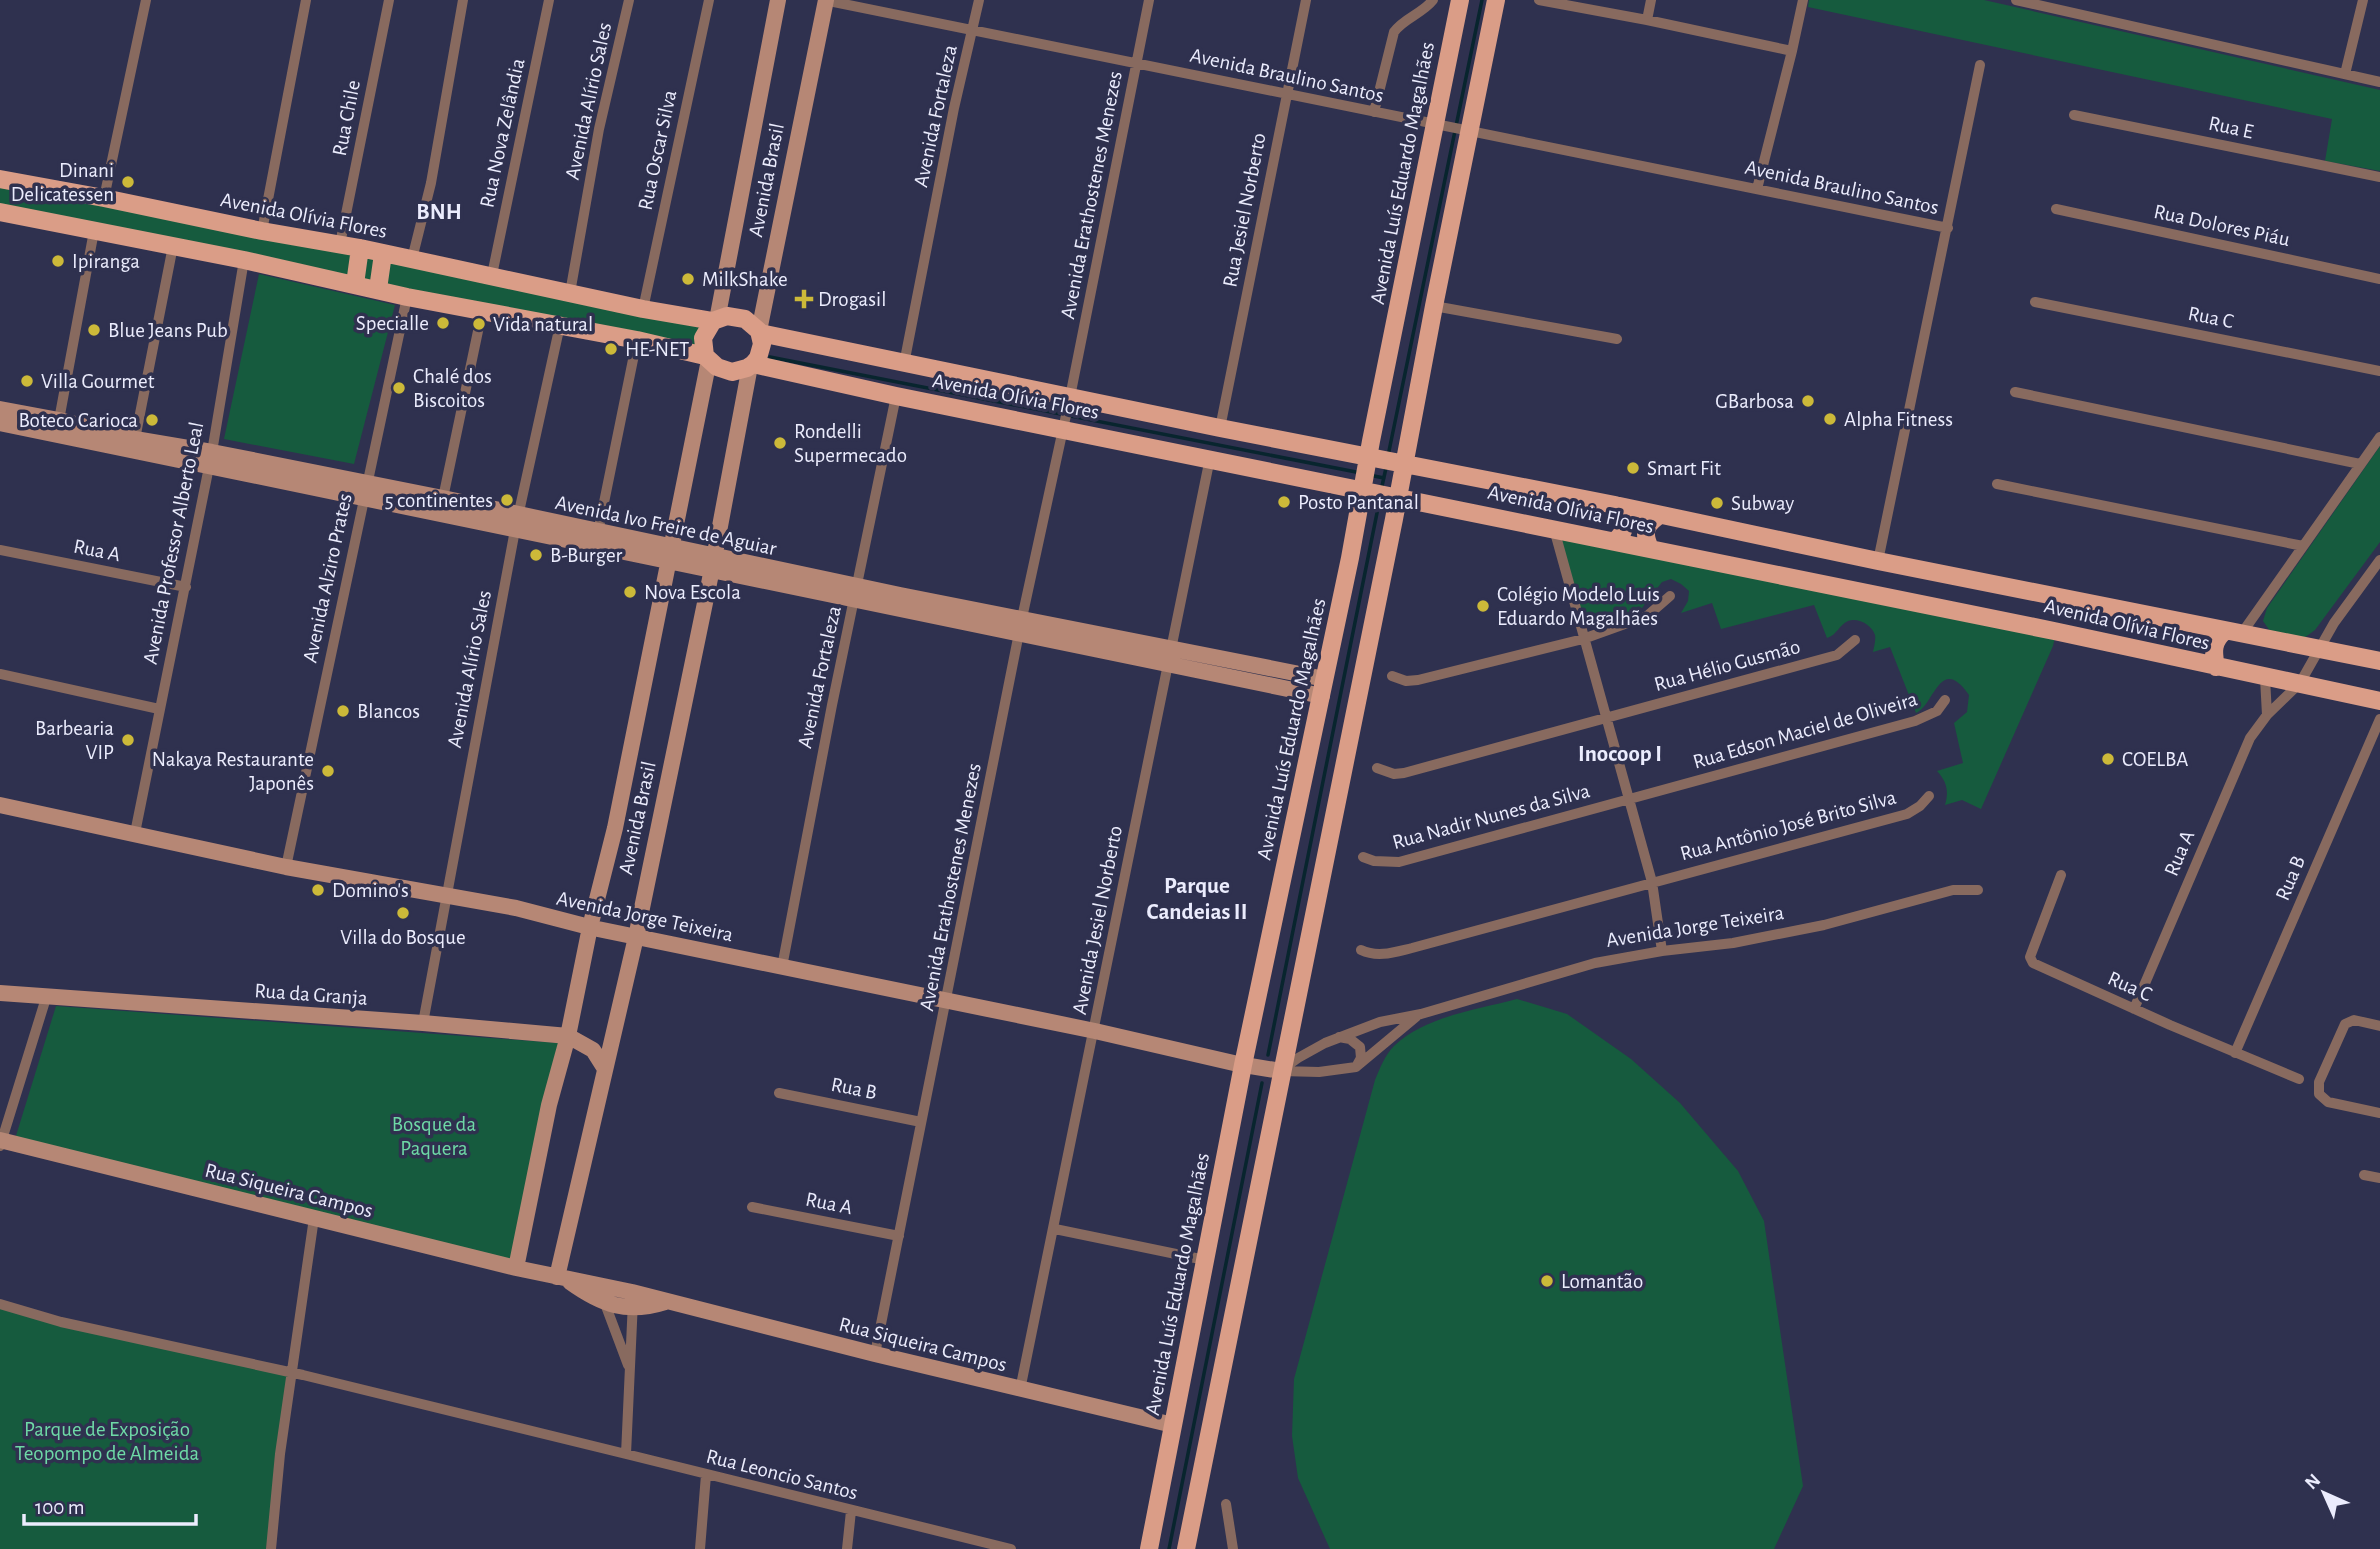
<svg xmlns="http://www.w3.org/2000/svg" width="2380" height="1549" viewBox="0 0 2380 1549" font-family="'Alegreya Sans',sans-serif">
	<rect width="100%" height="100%" fill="#2f314f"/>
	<path fill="#165b3e" d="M1809 0H1984L2380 90V171L2325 161 2332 119 1808 7Z
		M0 179 713 321 705 357 0 210Z
		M259 274 395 305 354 464 224 439Z
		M2380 446V542L2315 630 2304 638 2270 631 2263 621 2267 608Z
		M1563 538 2055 637 2053 646 1981 809 1962 800 1945 805C1949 791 1947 782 1937 771L1963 763 1954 723 1967 712 1969 695C1940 653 1934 706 1916 713L1890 647 1873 652C1874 647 1876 640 1875 635 1872 625 1858 617 1848 621 1839 625 1837 635 1827 638L1814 605 1721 629 1712 603 1681 613 1688 601 1689 591 1681 584 1671 579 1662 582 1642 608 1585 628 1560 543Z
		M1517 999 1567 1014 1631 1059 1680 1103 1738 1171 1764 1221 1803 1486 1774 1549H1330L1298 1478 1292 1436 1294 1379 1375 1080C1380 1068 1385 1055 1394 1046 1426 1016 1476 1010 1517 999Z
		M56 1006 559 1043 518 1262 15 1139Z
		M0 1304 295 1372 266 1549H0Z"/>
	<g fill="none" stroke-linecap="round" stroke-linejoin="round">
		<path stroke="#08252e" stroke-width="3.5" d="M770 357 1356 472
			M1389 451 1482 0
			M1374 476 1384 478
			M1382 486 1386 468
			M1268 1055 1379 503
			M1169 1549 1262 1083"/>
		<path stroke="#886a5f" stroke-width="10" d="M824 0 1948 228
			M1539 0 1647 20 1792 51
			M2016 0 2380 82
			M1647 20 1651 0
			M2345 74 2363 0
			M1374 112 1394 32C1404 18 1422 14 1433 0
			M2074 115 2380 177
			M1757 189 1792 51 1803 0
			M104 198 146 0
			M2056 209 2380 279
			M262 231 306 0
			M340 244 389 0
			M412 259 431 183 463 0
			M492 275 549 0
			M570 293 599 129 629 0
			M2035 302 2380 371
			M1434 306 1617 339
			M643 309 709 0
			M904 364 954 108 979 0
			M2015 392 2360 464
			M59 420 94 231
			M1220 428 1306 0
			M135 439 173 246
			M1997 484 2303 546
			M443 498 482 312
			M1554 529 1652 882 1662 951
			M598 532 637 340
			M0 550 186 587
			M1878 561 1980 65
			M2242 633 2380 437
			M0 674 159 709
			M1392 676 1406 681 1418 680 1583 639 1647 616 1670 596
			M2265 678 2267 715
			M1377 768 1394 774 1404 773 1837 655 1855 640
			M135 833 212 452 244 260
			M1363 857 1374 861 1399 862 1915 721 1937 711 1945 700
			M286 867 407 297
			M2061 875 2030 957 2033 963 2170 1025 2299 1079
			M1361 950C1378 958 1395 952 1412 948L1907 814 1920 806 1929 796
			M782 967 832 705 896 396
			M2134 1009 2250 738 2267 715 2300 683 2334 623 2380 560
			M423 1023 515 530 560 325
			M2380 1026 2354 1020 2345 1024 2319 1082V1094L2328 1102 2380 1113
			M1339 1037 1350 1039 1360 1047 1361 1058 1356 1067
			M2235 1053 2380 719
			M1284 1068 1298 1058 1325 1043 1380 1022 1421 1014 1595 963 1662 951 1733 943 1824 925 1953 890H1978
			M1281 1071 1319 1072 1356 1067 1416 1017
			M779 1093 921 1122
			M0 1146 46 998
			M2364 1175 2380 1178
			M752 1207 899 1236
			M1055 1229 1205 1260
			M605 1298 604 1301 628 1365
			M633 1301 626 1454 1011 1549
			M0 1304 61 1322 303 1375 626 1454
			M875 1354 1022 618 1070 397 1149 0
			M1020 1390 1210 458
			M1226 1504 1233 1549
			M271 1549 280 1454 314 1218
			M700 1549 706 1475
			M847 1549 851 1511"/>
		<path stroke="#b68775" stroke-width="16" d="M717 320 778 0
			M759 331 826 0
			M0 409 59 420 135 439 212 452 443 498 900 595 1325 679
			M0 423 1322 696
			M0 805 286 867 516 908 593 928 1095 1031 1238 1064 1281 1071
			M0 993 423 1023 568 1036 593 1050 605 1069
			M0 1140 516 1268 632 1292 875 1354 1173 1425
			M516 1268 549 1105 568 1036 590 927 615 828 709 360
			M557 1277 636 937 712 569 750 366
			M570 1282C602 1305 627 1314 665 1302"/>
		<path stroke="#da9d87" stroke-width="18" d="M0 179 104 198 262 231 360 248 643 309 713 321 727 316 745 319 759 331 762 344 758 358 753 364 747 368 732 372 717 367 705 356 637 340 407 297 244 260 0 212
			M355 284 360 248
			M378 289 383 254
			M760 333 1220 428 1615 505 1878 561 2380 661
			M705 356 703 338 713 321
			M753 364 896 396 2054 631 2380 701
			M1615 505C1628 516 1628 530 1615 541
			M1650 548C1642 532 1646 524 1660 515
			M2216 667C2213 652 2212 641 2225 631
			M1149 1549 1243 1065 1350 558 1371 441 1460 0
			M1186 1549 1394 519 1434 306 1496 0"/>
	</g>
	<g fill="#ccb939" stroke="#2f314f" stroke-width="2.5">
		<circle cx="128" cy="182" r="7"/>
		<circle cx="58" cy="261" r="7"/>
		<circle cx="688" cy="279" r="7"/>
		<path d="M800.5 288.5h7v7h7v7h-7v7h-7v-7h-7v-7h7z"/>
		<circle cx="443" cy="323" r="7"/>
		<circle cx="479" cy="324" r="7"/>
		<circle cx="94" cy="330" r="7"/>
		<circle cx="611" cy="349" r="7"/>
		<circle cx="27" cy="381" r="7"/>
		<circle cx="399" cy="388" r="7"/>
		<circle cx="1808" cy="401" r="7"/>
		<circle cx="1830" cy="419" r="7"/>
		<circle cx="152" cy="420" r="7"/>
		<circle cx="780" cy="443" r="7"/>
		<circle cx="1633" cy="468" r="7"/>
		<circle cx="507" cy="500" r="7"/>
		<circle cx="1284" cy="502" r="7"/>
		<circle cx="1717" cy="503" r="7"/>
		<circle cx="536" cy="555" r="7"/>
		<circle cx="630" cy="592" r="7"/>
		<circle cx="1483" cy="606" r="7"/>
		<circle cx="343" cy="711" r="7"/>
		<circle cx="128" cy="740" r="7"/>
		<circle cx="2108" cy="759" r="7"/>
		<circle cx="328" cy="771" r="7"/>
		<circle cx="318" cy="890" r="7"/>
		<circle cx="403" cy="913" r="7"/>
		<circle cx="1547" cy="1281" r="7"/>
	</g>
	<g text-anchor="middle" stroke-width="7" stroke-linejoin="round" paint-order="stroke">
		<g font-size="21" fill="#ebecfd" stroke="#2f314f">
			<text transform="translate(1287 75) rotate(12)" y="7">Avenida Braulino Santos</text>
			<text transform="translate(588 101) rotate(-78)" y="7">Avenida Alírio Sales</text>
			<text transform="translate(935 116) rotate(-78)" y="7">Avenida Fortaleza</text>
			<text transform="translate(346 118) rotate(-79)" y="7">Rua Chile</text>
			<text transform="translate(2231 127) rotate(12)" y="7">Rua E</text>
			<text transform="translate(502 133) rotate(-78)" y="7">Rua Nova Zelândia</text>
			<text transform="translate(657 150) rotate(-78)" y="7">Rua Oscar Silva</text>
			<text transform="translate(1402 173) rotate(-79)" y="7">Avenida Luís Eduardo Magalhães</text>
			<text transform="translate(766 180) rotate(-79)" y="7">Avenida Brasil</text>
			<text transform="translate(1842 187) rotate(12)" y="7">Avenida Braulino Santos</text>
			<text transform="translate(1091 195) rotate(-79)" y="7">Avenida Erathostenes Menezes</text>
			<text transform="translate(1244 210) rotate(-79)" y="7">Rua Jesiel Norberto</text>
			<text transform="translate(304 215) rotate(11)" y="7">Avenida Olívia Flores</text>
			<text transform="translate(2222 225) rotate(12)" y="7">Rua Dolores Piáu</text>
			<text transform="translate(2211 317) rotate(11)" y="7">Rua C</text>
			<text transform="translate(1016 396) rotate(11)" y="7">Avenida Olívia Flores</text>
			<text transform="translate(1571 509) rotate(12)" y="7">Avenida Olívia Flores</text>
			<text transform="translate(666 525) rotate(12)" y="7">Avenida Ivo Freire de Aguiar</text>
			<text transform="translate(173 543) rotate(-79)" y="7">Avenida Professor Alberto Leal</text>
			<text transform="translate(97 550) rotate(11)" y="7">Rua A</text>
			<text transform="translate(327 578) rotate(-78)" y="7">Avenida Alziro Prates</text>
			<text transform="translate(2127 624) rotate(13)" y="7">Avenida Olívia Flores</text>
			<text transform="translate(1727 665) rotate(-15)" y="7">Rua Hélio Gusmão</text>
			<text transform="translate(469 669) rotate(-79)" y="7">Avenida Alírio Sales</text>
			<text transform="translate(819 677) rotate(-78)" y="7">Avenida Fortaleza</text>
			<text transform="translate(1291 729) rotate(-78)" y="7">Avenida Luís Eduardo Magalhães</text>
			<text transform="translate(1805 730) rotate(-16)" y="7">Rua Edson Maciel de Oliveira</text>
			<text transform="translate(1491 816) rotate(-15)" y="7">Rua Nadir Nunes da Silva</text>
			<text transform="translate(637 818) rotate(-78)" y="7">Avenida Brasil</text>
			<text transform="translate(1788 825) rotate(-15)" y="7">Rua Antônio José Brito Silva</text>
			<text transform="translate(2179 853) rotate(-67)" y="7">Rua A</text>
			<text transform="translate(2290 878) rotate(-67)" y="7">Rua B</text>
			<text transform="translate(950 887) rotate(-79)" y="7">Avenida Erathostenes Menezes</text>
			<text transform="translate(645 916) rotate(12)" y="7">Avenida Jorge Teixeira</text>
			<text transform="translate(1097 920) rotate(-79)" y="7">Avenida Jesiel Norberto</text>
			<text transform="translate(1695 926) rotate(-9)" y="7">Avenida Jorge Teixeira</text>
			<text transform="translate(2130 986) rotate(24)" y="7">Rua C</text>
			<text transform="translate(311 994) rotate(4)" y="7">Rua da Granja</text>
			<text transform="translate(854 1088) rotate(11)" y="7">Rua B</text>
			<text transform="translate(289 1190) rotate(14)" y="7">Rua Siqueira Campos</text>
			<text transform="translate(829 1203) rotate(11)" y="7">Rua A</text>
			<text transform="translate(1177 1284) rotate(-79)" y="7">Avenida Luís Eduardo Magalhães</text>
			<text transform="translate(923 1344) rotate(14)" y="7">Rua Siqueira Campos</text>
			<text transform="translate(782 1474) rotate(14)" y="7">Rua Leoncio Santos</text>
		</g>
		<g font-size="21" fill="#ebecfd" stroke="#2f314f" text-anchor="start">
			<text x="114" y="177" text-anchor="end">Dinani<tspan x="114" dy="24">Delicatessen</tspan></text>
			<text x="72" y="268">Ipiranga</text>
			<text x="702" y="286">MilkShake</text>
			<text x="818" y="306">Drogasil</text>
			<text x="429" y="330" text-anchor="end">Specialle</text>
			<text x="493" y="331">Vida natural</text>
			<text x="108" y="337">Blue Jeans Pub</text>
			<text x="625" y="356">HE-NET</text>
			<text x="413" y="383">Chalé dos<tspan x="413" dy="24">Biscoitos</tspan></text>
			<text x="41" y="388">Villa Gourmet</text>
			<text x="1794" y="408" text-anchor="end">GBarbosa</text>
			<text x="1844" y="426">Alpha Fitness</text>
			<text x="138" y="427" text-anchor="end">Boteco Carioca</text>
			<text x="794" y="438">Rondelli<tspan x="794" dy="24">Supermecado</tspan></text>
			<text x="1647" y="475">Smart Fit</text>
			<text x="493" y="507" text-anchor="end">5 continentes</text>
			<text x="1298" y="509">Posto Pantanal</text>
			<text x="1731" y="510">Subway</text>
			<text x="550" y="562">B-Burger</text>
			<text x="644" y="599">Nova Escola</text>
			<text x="1497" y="601">Colégio Modelo Luis<tspan x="1497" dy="24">Eduardo Magalhães</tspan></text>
			<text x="357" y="718">Blancos</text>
			<text x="114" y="735" text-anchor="end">Barbearia<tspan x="114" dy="24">VIP</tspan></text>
			<text x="314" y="766" text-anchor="end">Nakaya Restaurante<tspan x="314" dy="24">Japonês</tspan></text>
			<text x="2122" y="766">COELBA</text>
			<text x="332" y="897">Domino's</text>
			<text x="403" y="944" text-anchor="middle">Villa do Bosque</text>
			<text x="1561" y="1288">Lomantão</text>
		</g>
		<g font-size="21" fill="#6ed9a6" stroke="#2f314f">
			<text x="434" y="1131">Bosque da<tspan x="434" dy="24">Paquera</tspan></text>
			<text x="107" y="1436">Parque de Exposição<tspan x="107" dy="24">Teopompo de Almeida</tspan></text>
		</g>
		<g font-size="23" font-weight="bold" fill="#ebecfd" stroke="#2f314f">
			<text x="439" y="219">BNH</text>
			<text x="1620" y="761">Inocoop I</text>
			<text x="1197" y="893">Parque<tspan x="1197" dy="26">Candeias II</tspan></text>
		</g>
	</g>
	<g transform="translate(2324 1493) rotate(315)" stroke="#2f314f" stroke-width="5" paint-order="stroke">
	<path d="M0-5L12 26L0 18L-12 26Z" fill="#ebecfd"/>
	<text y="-10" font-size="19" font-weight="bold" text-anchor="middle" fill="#ebecfd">N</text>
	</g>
	<path d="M24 1514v10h172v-10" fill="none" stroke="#ebecfd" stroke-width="3.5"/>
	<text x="35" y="1514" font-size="21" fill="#ebecfd" stroke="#2f314f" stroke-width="5" paint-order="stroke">100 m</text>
</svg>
